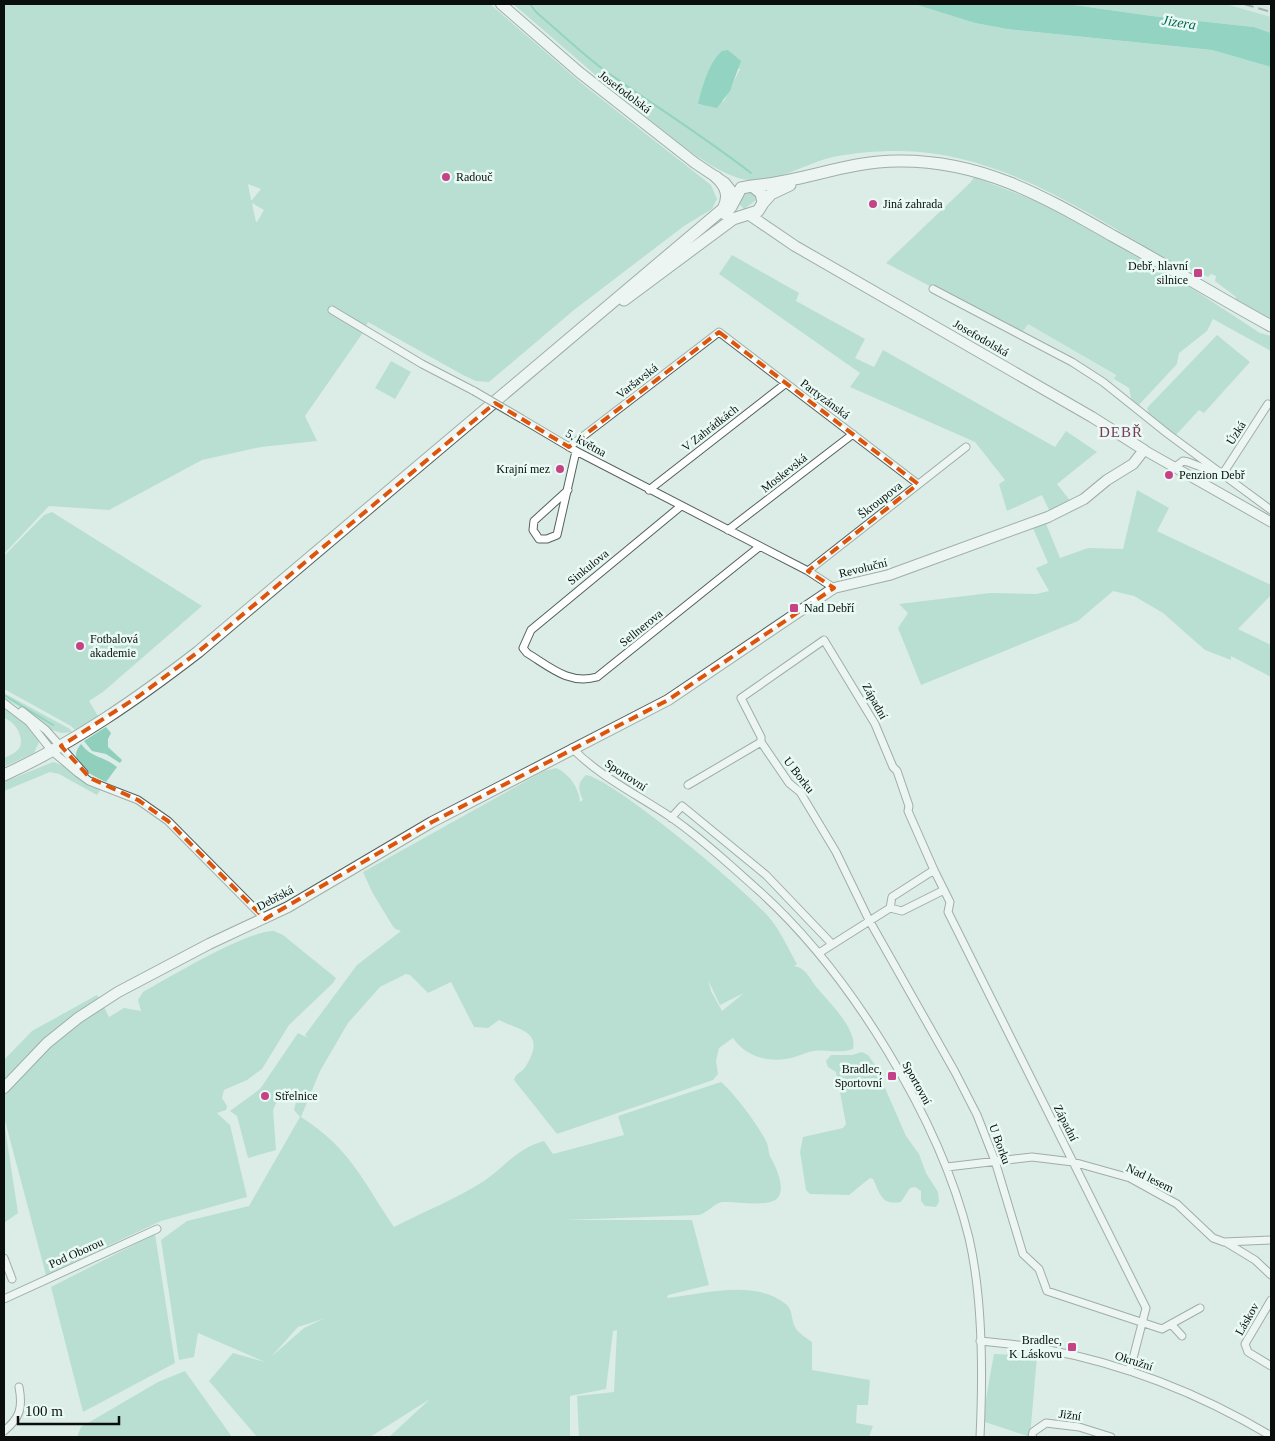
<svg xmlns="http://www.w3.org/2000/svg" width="1275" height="1441" viewBox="0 0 1275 1441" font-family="Georgia,serif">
	<rect width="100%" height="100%" fill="#dcece6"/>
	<path fill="#cbe4db" d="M1226 4H1261L1271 7V17Z
		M1028 324 1116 376 1110 386 1021 334Z"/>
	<path fill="#8fcfbb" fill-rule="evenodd" d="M4 4H490L580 82 711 185 717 199 712 209 684 226 574 310 489 382 476 381 463 375 368 322 362 334 305 416 317 441 261 447 202 460 109 510 49 506 4 554ZM248 184 261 189 252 200H251ZM252 203 264 210 257 222H256Z
		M513 4H914L975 23 1007 29 1212 50 1271 67V319L1235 299 1236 297 1215 281 1216 276 1211 274 1208 277C1196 270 1181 268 1168 260 1086 212 996 150 896 151 876 151 853 153 833 157 803 164 769 188 738 178 707 167 681 144 655 124 607 86 560 44 513 4ZM714 62 740 69 724 101 699 105Z
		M1067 4H1226L1271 17V33L1254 27 1152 16Z
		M974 177 1044 204 1196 291 1260 333 1271 336V351L1213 319 1207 331 1179 353 1177 364 1137 407 1132 402 1129 388 1114 379 1116 375 1028 324 1021 334 886 263 971 182Z
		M748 190 759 198 744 209 740 205 739 197Z
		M732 255 799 293 796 301 865 339 855 358 874 367 883 350 1055 447 1066 431 1097 452 1057 484 1072 503 1050 512 1042 495 1007 511 999 484 1005 480 975 442 850 387 860 373 719 274Z
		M1217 335 1250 362 1204 413 1199 410 1175 436 1149 416 1147 408Z
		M391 361 411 372 395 399 375 388Z
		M1137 490 1169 508 1157 531 1271 585V595L1238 629 1271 645V677L1231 656V660L1205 650 1163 613 1134 596 1113 591 1078 621 921 685 898 628 908 613 899 604 990 593 1036 594 1049 591 1036 568 1048 563 1032 526 1045 521 1060 558 1088 548 1123 549Z
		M52 512 202 606 103 692 89 701 98 716 76 731 71 726 4 689V556L44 515Z
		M4 693 70 729 72 732 62 733 52 730 35 716 4 698Z
		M4 707 25 723 39 742 34 753 4 767V758C8 756 18 752 20 747 24 735 14 721 4 718Z
		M106 727 111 733 108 739V747L122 760 120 763 106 754 92 751 84 741Z
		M81 744C93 759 102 755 117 767L106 782C91 775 65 762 81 744Z
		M53 762C69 766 84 782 101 789L97 795 59 774 50 772 4 791V782Z
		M556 768C570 774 579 788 580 802L583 800C578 790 577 783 586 775 612 778 753 895 772 921 782 934 789 950 797 964L794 966C807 968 810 980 818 989 829 1002 858 1030 853 1049 840 1054 827 1049 814 1051 806 1052 799 1056 791 1058 769 1063 746 1057 733 1038L719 1048 716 1061 718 1074 713 1080 557 1134 514 1080C516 1072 522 1073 526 1066 547 1031 520 1031 499 1020L488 1028 474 1027 451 982 428 993 410 975 406 974 380 987 348 1023 320 1071 301 1117C351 1149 362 1180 394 1227 423 1212 456 1199 484 1181 505 1167 517 1148 544 1141L553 1154 624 1135 618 1116 721 1082C735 1094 759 1126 767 1143 769 1148 768 1153 771 1158 776 1167 788 1192 775 1200 764 1207 735 1201 722 1202 715 1203 707 1213 699 1215L566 1220H692L709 1285 668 1295 667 1298C704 1294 755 1278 787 1305 793 1311 791 1320 795 1327 798 1333 806 1338 812 1342V1370L870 1380 868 1405H857L856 1423 873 1426 869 1437H579L577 1396 614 1392 617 1330 613 1331 606 1389 570 1396V1437H389L430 1399 370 1437H257L209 1381 233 1353 265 1362 198 1333 194 1357 179 1360 161 1240 187 1221 249 1206 300 1117 294 1110 297 1098 289 1095 283 1088 273 1110 276 1150 248 1158 237 1116 230 1111 260 1089 298 1033 308 1038 305 1035 357 965 401 931 395 929 392 925 372 892 363 872 544 771ZM708 980 720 1005 744 993 722 1011 711 991ZM323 1319 304 1328 271 1357 298 1327Z
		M274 931 283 935 336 978 333 983 289 1025 262 1069 247 1080 224 1090 222 1098 227 1106 226 1110 217 1113 230 1125 247 1197 161 1221 46 1275 4 1117V1090L29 1063 102 1003 109 1017 124 1008 141 1011 138 1000 143 992C168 978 248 930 274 931Z
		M97 995 101 1001 4 1085V1060L32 1031Z
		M862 1052 868 1055 875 1065 906 1136 919 1154 926 1173 938 1192 939 1202 936 1207 925 1206 921 1201V1191L915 1187 910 1188 901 1202C881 1206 880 1193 873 1179L870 1178 849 1195 810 1194 806 1190 800 1152 803 1137 843 1128 846 1124 836 1072 828 1067 826 1061 831 1055H852Z
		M4 1121 18 1213 4 1223Z
		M155 1234 175 1363 83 1412 51 1287Z
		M994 1354 1037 1356 1030 1437 982 1421Z
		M185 1371 232 1437H77L81 1427 158 1382Z"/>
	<path fill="#3bb495" d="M914 4H1067L1152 16 1254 27 1271 33V67L1212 50 1007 29 975 23Z
		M728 50 741 61 730 91 717 108 698 104C702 87 709 62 722 51Z"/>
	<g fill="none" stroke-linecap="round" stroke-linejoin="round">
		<path stroke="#3bb495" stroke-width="2" d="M530 4 536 12C557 30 578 50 600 67 650 103 702 135 751 173
			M4 695 53 725"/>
		<g stroke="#54625d" stroke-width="9">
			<path id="minor" d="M933 289 1072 362 1103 382 1168 434 1271 510
				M332 310 422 364 474 391
				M522 419 576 451 808 571 834 588
				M569 447 719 332 918 484
				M1175 467 1183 461 1188 462 1222 475 1268 404
				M568 490 534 521 533 530 539 539H547L557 535 576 451
				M649 490 785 384
				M681 506 531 630 523 648 527 653C550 667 569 685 597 677L759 547
				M728 530 853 434
				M808 571 966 447
				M4 703 29 722 52 751 78 773 89 781 138 800 168 821 265 919
				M22 711 46 730 84 773
				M572 748C599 776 636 794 669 816 699 836 730 865 757 889 849 971 940 1119 969 1238 983 1299 983 1374 980 1437
				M688 785 761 742
				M671 818 682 806 766 875 832 944
				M890 908 892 897 934 870
				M890 908 902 911 944 890
				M819 953 890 908
				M947 1167 1032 1157 1073 1162 1130 1178 1177 1204 1213 1238 1224 1242 1271 1240
				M1227 1243 1255 1260 1271 1275
				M4 1258 12 1279
				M4 1299 157 1229
				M1271 1300 1245 1344 1248 1352 1271 1366
				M1171 1324 1182 1336
				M980 1341C1001 1343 1023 1345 1044 1349 1125 1364 1201 1394 1271 1436
				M1130 1370 1146 1308 948 912 950 902 934 870 908 811 909 806 897 771 893 767 875 724 824 640 741 698 761 737V742L789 783 800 792 836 852 869 920 955 1072 977 1115 995 1161 1023 1254 1039 1269 1047 1291 1162 1329 1200 1308
				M4 1431C20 1418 23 1408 19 1387
				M1032 1437 1033 1432 1046 1423 1079 1427 1111 1437"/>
		</g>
		<g stroke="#54625d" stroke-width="11">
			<path id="tertiary" d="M1144 450 1271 522"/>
		</g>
		<g stroke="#54625d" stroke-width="12">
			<path id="secondary" d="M501 4 579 72 695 163 725 183 736 197
				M4 1088 47 1043 78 1018 118 992 209 944 288 907 432 822 668 700 834 588 889 575 1048 517 1084 499 1107 480 1133 464 1144 450 1092 417 795 246 748 214"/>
		</g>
		<g stroke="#54625d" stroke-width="13">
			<path id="primary" d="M752 186C802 182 847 161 898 161 981 160 1043 196 1113 236 1166 265 1218 297 1271 326
				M763 203 771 194 790 185
				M624 300 733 219 758 211 763 203 761 193 752 186 741 188 731 207 725 214
				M4 775C74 743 137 699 198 652L723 209C730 196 726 186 716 177"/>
		</g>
		<use href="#minor" stroke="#fff" stroke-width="7"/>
		<use href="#tertiary" stroke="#fff" stroke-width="9"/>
		<use href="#secondary" stroke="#fff" stroke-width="10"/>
		<use href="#primary" stroke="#fff" stroke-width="11"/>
		<path stroke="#5f6966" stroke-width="2" stroke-dasharray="10 5" stroke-linecap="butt" d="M1244 4 1271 12"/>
		<g stroke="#54625d" stroke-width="9" stroke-linecap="butt">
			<path id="minor-bridge" d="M474 391 522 419"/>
		</g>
		<use href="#minor-bridge" stroke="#fff" stroke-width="7"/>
	</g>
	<path d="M0 0H1275V1441H0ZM719 332 918 484 808 571 834 588 668 700 432 822 265 919 168 821 138 800 90 778 61 746 139 696 198 652 495 403 569 447Z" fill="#dcece6" fill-opacity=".55" fill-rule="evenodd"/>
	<path fill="none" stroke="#dd550c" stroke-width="4" stroke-dasharray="10 6" stroke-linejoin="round" d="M719 332 918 484 808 571 834 588 668 700 432 822 265 919 168 821 138 800 90 778 61 746 139 696 198 652 495 403 569 447Z"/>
	<g fill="#c64286" stroke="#e9faf4" stroke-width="2">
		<circle cx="446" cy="177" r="5"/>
		<circle cx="873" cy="204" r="5"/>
		<rect x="1193" y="268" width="10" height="10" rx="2.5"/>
		<circle cx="560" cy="469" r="5"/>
		<circle cx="1169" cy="475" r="5"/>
		<rect x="789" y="603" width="10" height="10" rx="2.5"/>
		<circle cx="80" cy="646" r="5"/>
		<rect x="887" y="1071" width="10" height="10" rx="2.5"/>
		<circle cx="265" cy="1096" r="5"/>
		<rect x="1067" y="1342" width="10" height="10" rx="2.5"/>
	</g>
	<g text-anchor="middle" stroke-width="5" stroke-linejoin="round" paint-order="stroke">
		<g font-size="12" fill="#0a0f0e" stroke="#e9faf4">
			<text transform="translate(625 92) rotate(37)" y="4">Josefodolská</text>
			<text transform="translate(981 338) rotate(30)" y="4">Josefodolská</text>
			<text transform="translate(637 381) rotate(-38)" y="4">Varšavská</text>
			<text transform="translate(825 399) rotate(37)" y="4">Partyzánská</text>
			<text transform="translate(710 428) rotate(-38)" y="4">V Zahrádkách</text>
			<text transform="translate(1236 433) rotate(-57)" y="4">Úzká</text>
			<text transform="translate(586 443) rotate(29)" y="4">5. května</text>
			<text transform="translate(784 473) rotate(-38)" y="4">Moskevská</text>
			<text transform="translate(880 500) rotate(-38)" y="4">Škroupova</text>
			<text transform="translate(588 567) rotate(-39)" y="4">Sinkulova</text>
			<text transform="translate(863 568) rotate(-14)" y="4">Revoluční</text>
			<text transform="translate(641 628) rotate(-39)" y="4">Sellnerova</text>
			<text transform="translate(875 701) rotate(61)" y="4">Západní</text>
			<text transform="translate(626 775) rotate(33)" y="4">Sportovní</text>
			<text transform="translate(799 775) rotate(52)" y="4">U Borku</text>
			<text transform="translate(275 898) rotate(-28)" y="4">Debřská</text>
			<text transform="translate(917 1083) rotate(61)" y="4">Sportovní</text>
			<text transform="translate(1066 1123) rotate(63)" y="4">Západní</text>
			<text transform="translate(1000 1144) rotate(70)" y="4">U Borku</text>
			<text transform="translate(1150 1178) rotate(26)" y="4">Nad lesem</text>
			<text transform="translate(76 1253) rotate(-24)" y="4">Pod Oborou</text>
			<text transform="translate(1247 1319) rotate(-60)" y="4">Láskov</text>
			<text transform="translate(1134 1361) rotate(18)" y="4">Okružní</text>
			<text transform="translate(1070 1415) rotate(8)" y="4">Jižní</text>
		</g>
		<g font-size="12" fill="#0a0f0e" stroke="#e9faf4" text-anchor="start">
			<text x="456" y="181">Radouč</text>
			<text x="883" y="208">Jiná zahrada</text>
			<text x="1188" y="270" text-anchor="end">Debř, hlavní<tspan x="1188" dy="14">silnice</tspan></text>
			<text x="550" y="473" text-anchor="end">Krajní mez</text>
			<text x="1179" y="479">Penzion Debř</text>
			<text x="804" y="612">Nad Debří</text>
			<text x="90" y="643">Fotbalová<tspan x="90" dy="14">akademie</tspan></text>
			<text x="882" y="1073" text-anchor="end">Bradlec,<tspan x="882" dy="14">Sportovní</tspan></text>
			<text x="275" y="1100">Střelnice</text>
			<text x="1062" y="1344" text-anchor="end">Bradlec,<tspan x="1062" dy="14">K Láskovu</tspan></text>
		</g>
		<g font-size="14" font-style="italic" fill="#006550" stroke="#e9faf4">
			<text transform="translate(1179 22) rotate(9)" y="5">Jizera</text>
		</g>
		<g font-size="15" letter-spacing="1" fill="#7c3958" stroke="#e9faf4">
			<text x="1121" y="437">DEBŘ</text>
		</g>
	</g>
	<rect width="1275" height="1441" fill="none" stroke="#0a0f0e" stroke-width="10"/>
	<path d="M18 1416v8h101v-8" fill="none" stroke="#0a0f0e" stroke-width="2.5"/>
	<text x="25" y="1416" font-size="15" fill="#0a0f0e" stroke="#e9faf4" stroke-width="4" paint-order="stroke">100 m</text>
</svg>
